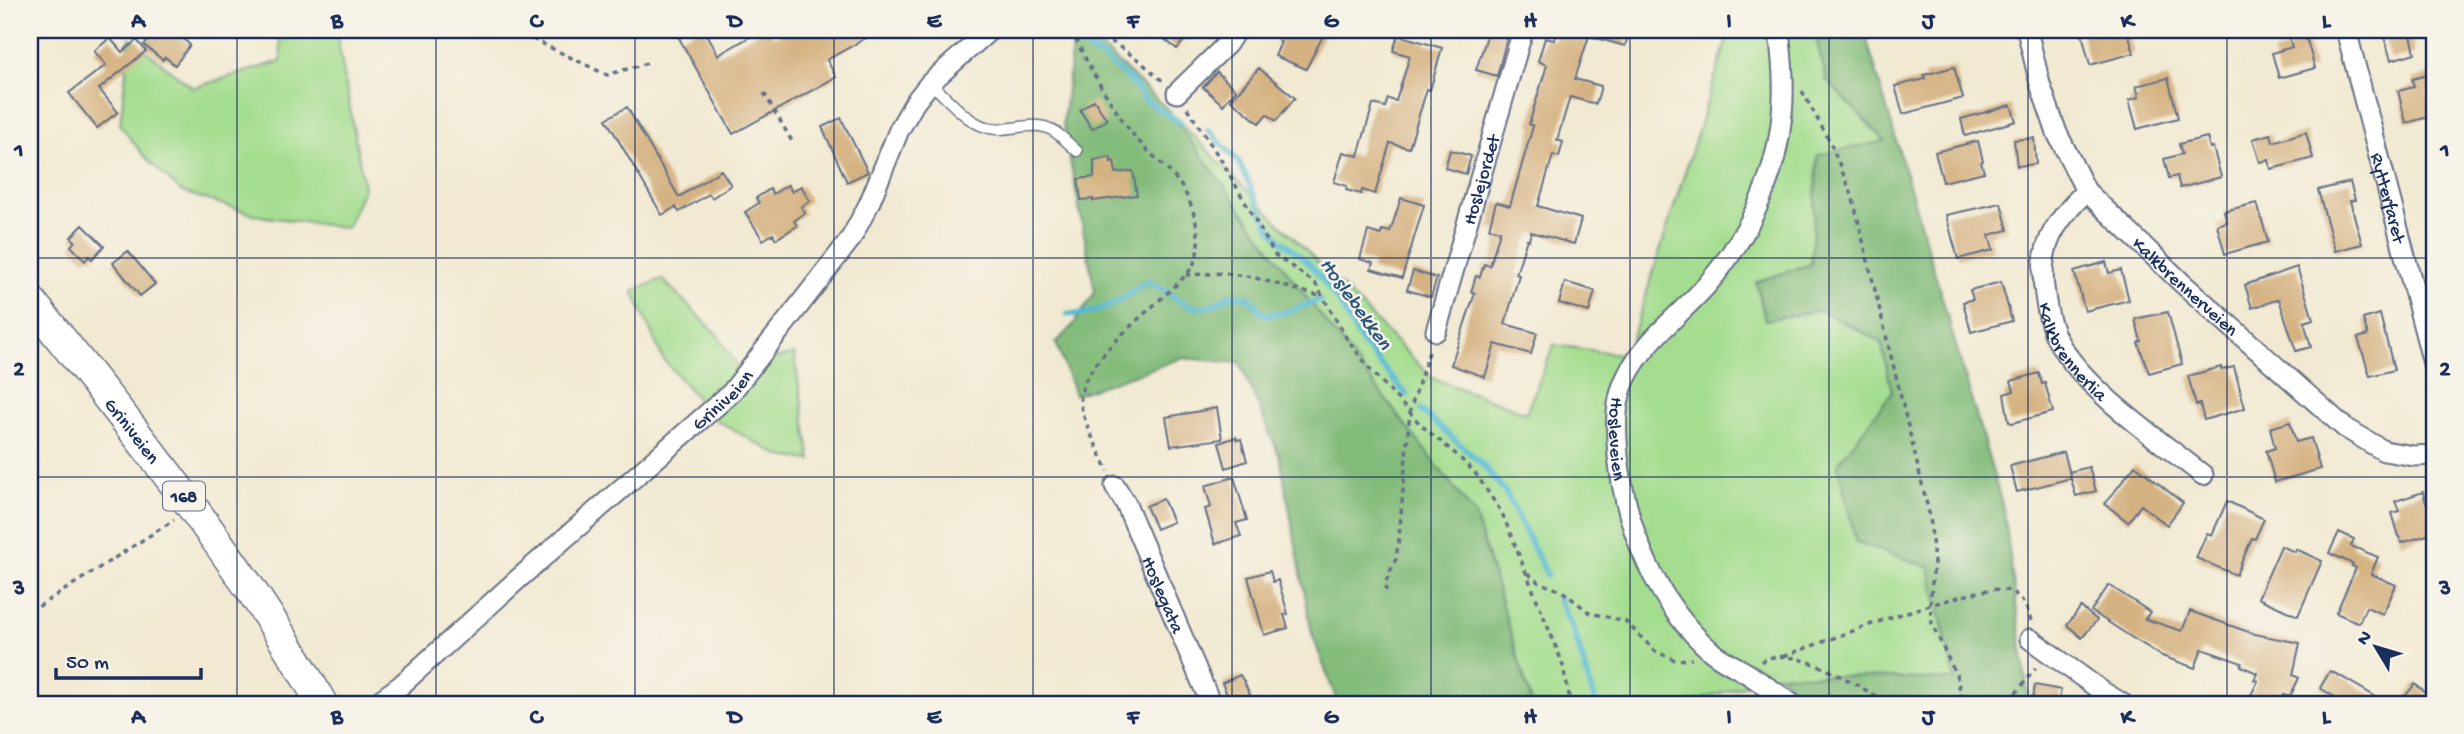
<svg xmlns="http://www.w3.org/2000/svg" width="2464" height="734" viewBox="0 0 2464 734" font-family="'Gochi Hand',sans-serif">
	<rect width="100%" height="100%" fill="#f7f3e8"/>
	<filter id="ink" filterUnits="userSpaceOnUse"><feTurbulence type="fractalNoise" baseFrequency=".0143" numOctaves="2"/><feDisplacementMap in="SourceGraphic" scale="14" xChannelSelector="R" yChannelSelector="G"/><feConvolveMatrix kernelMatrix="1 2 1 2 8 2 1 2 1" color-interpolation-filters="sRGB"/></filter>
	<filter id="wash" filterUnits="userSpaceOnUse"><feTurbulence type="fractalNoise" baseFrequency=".00686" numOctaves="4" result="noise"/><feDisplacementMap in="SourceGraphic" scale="28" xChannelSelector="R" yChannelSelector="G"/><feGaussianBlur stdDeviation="1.57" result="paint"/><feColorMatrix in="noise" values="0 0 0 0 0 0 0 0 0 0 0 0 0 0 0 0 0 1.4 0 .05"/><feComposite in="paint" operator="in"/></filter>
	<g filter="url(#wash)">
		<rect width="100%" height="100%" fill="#f1e9d1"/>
		<path fill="#a4dd8f" stroke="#608676" stroke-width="2" d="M280 30H336L364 187 347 228 260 216 182 192 146 158 120 125 130 38 193 88 281 61Z
			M1730 30H1814L1827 81 1886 141 1818 155 1811 264 1756 282 1765 320 1821 310 1881 342 1892 392 1838 464 1856 542 1929 567 1955 681 1779 674 1688 704H1532L1475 515 1294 281 1168 110 1432 378 1526 413 1554 345 1627 355Z
			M662 279 717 334 738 368 794 354 811 460 780 456 716 420 663 359 633 291Z"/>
		<path fill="#83bc7a" stroke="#4f766c" stroke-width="2" d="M1074 30H1084L1168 110 1294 281 1475 515 1532 704H1338L1312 634 1280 457 1240 363 1182 358 1075 395 1056 343 1073 325 1095 292 1063 123Z
			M1814 30H1864L2004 511 2029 704H1805L1779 674 1955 680 1929 567 1856 542 1838 464 1892 392 1881 342 1821 310 1765 320 1756 282 1811 264 1818 155 1885 141 1827 81Z"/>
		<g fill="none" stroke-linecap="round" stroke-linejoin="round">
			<path stroke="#53b8d1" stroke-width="6" d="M1065 30 1073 43
				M1088 49 1101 56 1132 82 1145 100 1181 123
				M1208 130 1239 162 1267 223 1281 240 1307 261 1323 280 1340 304 1362 343 1407 395
				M1068 314C1098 317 1125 299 1146 281 1181 295 1189 324 1230 295L1248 297 1265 315 1283 313 1320 300
				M1421 410 1481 463 1506 493 1547 575
				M1558 598 1573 629 1596 704"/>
		</g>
		<g id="blocks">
			<path fill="#d5b282" d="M156 30H174L190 45 175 65 165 57 163 60 144 45Z
				M697 30H705L718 55 762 30H770L774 37 786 30H880L827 60 836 77 733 134 679 38Z
				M1153 30H1192L1177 49Z
				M1283 30H1326L1306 69 1275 56 1281 42 1278 41Z
				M1489 30H1509L1497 76 1476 70Z
				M1559 30H1630L1625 46 1589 36 1575 79 1601 86 1596 104 1570 97 1557 140 1563 142 1559 157 1553 155 1538 206 1581 219 1574 244 1531 232 1529 240 1527 239 1516 274 1519 275 1505 324 1537 333 1531 354 1495 344 1485 377 1451 365 1475 293 1471 292 1476 276 1480 277 1484 264 1490 266 1500 231 1489 228 1496 202 1510 206 1533 126 1529 124 1547 65 1538 61 1545 38 1554 40Z
				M2081 30H2127L2134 53 2090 65Z
				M2287 30H2304L2315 68 2279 78 2272 53 2292 47Z
				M2382 30H2410L2415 53 2391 60Z
				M1398 35 1442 48 1430 90 1427 89 1409 148 1390 143 1375 194 1362 190 1361 194 1346 190 1347 186 1334 182 1343 152 1358 156 1373 104 1385 107 1388 99 1396 101 1410 56 1393 51Z
				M110 38 122 52 137 40 146 51 99 89 118 112 97 128 69 93 106 65 94 51Z
				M1954 67 1963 98 1903 114 1895 86 1925 79 1924 75Z
				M1259 68 1295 98 1276 121 1267 114 1259 123 1231 100Z
				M1217 72 1236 90 1223 105 1203 87Z
				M2431 74 2434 91 2427 93 2433 116 2406 123 2398 91 2414 87 2412 79Z
				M2168 78 2178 118 2137 129 2129 100 2139 97 2136 86Z
				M1094 100 1107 120 1092 129 1080 110Z
				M2011 105 2016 121 1965 136 1961 119Z
				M627 107 679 197 721 170 731 185 712 198 709 194 679 212 676 207 662 215 606 119Z
				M841 118 868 172 847 182 822 127Z
				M2306 132 2313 158 2271 169 2269 160 2260 162 2253 139 2271 134 2273 142Z
				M2207 137 2210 148 2213 147 2221 177 2180 188 2177 176 2169 178 2164 159 2182 154 2179 144Z
				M2034 138 2036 164 2017 166 2014 140Z
				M1978 141 1983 161 1981 162 1984 172 1943 182 1935 152Z
				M1450 150 1471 156 1466 174 1445 168Z
				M1111 157V162L1114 161 1116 173 1133 171 1137 195 1093 201V199L1081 200 1078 179 1094 177V160Z
				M2350 182 2355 200 2350 201 2362 244 2335 251 2318 190Z
				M788 185 792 192 801 186 810 201 801 207 805 213 794 221 797 226 776 239 773 234 763 240 745 212 759 203 756 198 770 189 773 194Z
				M1401 198 1424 205 1402 278 1371 269 1373 263 1360 259 1368 231 1381 235 1382 230 1390 232Z
				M2001 203 2008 230 1989 235 1993 250 1958 259 1946 215Z
				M2257 203 2268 242 2225 254 2217 225 2227 222 2224 211Z
				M83 225 104 246 92 259 89 256 85 261 71 246 75 241 71 237Z
				M128 251 155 284 140 296 113 263Z
				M2106 262 2109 273 2121 270 2129 300 2085 311 2074 271Z
				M2297 267 2313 319 2304 322 2311 347 2296 351 2279 299 2252 308 2245 285Z
				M1413 271 1437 278 1431 297 1407 290Z
				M1565 282 1595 291 1589 312 1559 303Z
				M2001 282 2012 321 1971 332 1963 302 1973 299 1970 290Z
				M2168 312 2182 364 2149 373 2138 343 2141 341 2135 319Z
				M2380 314 2394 370 2370 376 2358 338 2368 335 2363 319Z
				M2221 367V370L2234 367 2245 408 2204 420 2200 404 2196 405 2188 376Z
				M2039 373 2042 384 2045 383 2053 412 2012 423 2009 422 2004 394 2014 391 2011 381Z
				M1217 408 1222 439 1171 446 1166 417Z
				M2290 422 2296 442 2311 438 2320 469 2275 482 2266 451 2275 448 2270 428Z
				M1236 437 1237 440 1241 439 1247 461 1226 468 1219 443Z
				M2064 452 2071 478 2017 492 2010 466Z
				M2135 465 2183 503 2167 525 2141 505 2128 522 2105 504Z
				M2089 467 2096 491 2076 496 2069 472Z
				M1234 477 1247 520 1236 523 1241 536 1215 544 1205 509 1211 507 1205 486Z
				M2423 492 2426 503 2434 500V533L2401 543 2392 513 2399 511 2395 501Z
				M1163 499 1173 522 1156 529 1146 506Z
				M2227 501 2264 519 2255 539 2252 538 2236 575 2196 558 2207 533 2212 535Z
				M2339 532 2354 539 2351 546 2378 557 2371 574 2396 585 2383 614 2366 607 2359 623 2336 613 2356 568 2352 566 2353 564 2329 553Z
				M2281 546 2295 552 2296 549 2322 561 2298 616 2258 598Z
				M1270 571 1273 582 1278 580 1288 614 1284 615 1288 628 1264 635 1248 577Z
				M2109 585 2150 612 2145 619 2182 631 2190 611 2254 634 2300 643 2293 675 2299 678 2290 697 2284 695 2280 704H2259L2249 699 2258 681 2254 680 2257 673 2241 666 2242 663 2202 649 2195 668 2162 656 2131 637 2091 611Z
				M2081 607 2097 620 2082 638 2067 625Z
				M2330 671 2340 676 2388 704H2328L2333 696 2320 688Z
				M1240 675 1244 682 1254 704H1231L1222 683Z
				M2415 684 2434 700V704H2399Z
				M2035 685 2061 690 2058 704H2032Z"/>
		</g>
	</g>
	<g filter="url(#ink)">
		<use href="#blocks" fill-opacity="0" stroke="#667086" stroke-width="2"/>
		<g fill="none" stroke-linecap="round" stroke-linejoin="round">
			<g stroke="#667086" stroke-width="13">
				<path id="service" d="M930 83C947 97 965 121 986 127 1007 134 1032 119 1052 130 1061 135 1069 144 1077 151"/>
			</g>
			<g stroke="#667086" stroke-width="23">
				<g id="minor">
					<path id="s1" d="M1779 30C1782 58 1785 86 1782 114 1777 177 1747 239 1706 286 1680 315 1643 342 1626 378 1614 403 1616 429 1618 456 1626 529 1656 603 1712 652 1723 661 1737 667 1748 674 1763 684 1778 694 1792 704"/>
					<path id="s2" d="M2027 30 2040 84 2057 133 2086 191 2182 283 2344 427 2384 451 2414 456 2434 455"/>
					<path id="s3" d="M2346 30 2434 367"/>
					<path d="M1177 93 1227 44 1236 30"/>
					<path id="s4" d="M2086 191C2054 223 2037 247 2045 295 2047 310 2050 327 2058 341 2084 389 2159 440 2203 475"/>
					<path id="s5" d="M1436 331 1523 30"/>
					<path id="s6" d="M1115 486 1126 504 1211 704"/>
					<path d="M2030 639 2103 692 2123 704"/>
					<path id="s7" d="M375 704 400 686 517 580 731 393 850 240 869 204 899 130 915 102 930 83 990 30"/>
				</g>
			</g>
			<g stroke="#667086" stroke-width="33">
				<g id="primary">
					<path id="s8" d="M30 300C134 430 240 559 322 704"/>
				</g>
			</g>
			<path stroke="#667086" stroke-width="3.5" stroke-dasharray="5 5" stroke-linecap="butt" d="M514 30 607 75 651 62
				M1071 30C1088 65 1108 101 1131 132 1145 151 1165 164 1179 183 1195 205 1206 246 1191 269 1166 301 1073 362 1081 406 1085 426 1100 452 1108 471
				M1094 30 1136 58 1164 82
				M1802 91 1830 142 1852 195 1930 517 1934 563 1930 604 1932 624 1957 677 1963 704
				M764 93 793 143
				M1187 108 1223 163 1275 255 1315 283 1347 339 1370 369 1422 426 1458 456 1476 474 1502 513 1562 662 1571 704
				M1186 275 1224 273 1252 277 1323 297
				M1528 573 1538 582 1562 591 1590 613 1625 621 1655 651 1675 660 1692 659
				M1386 591V581L1396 559 1399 537 1410 410 1430 349
				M30 612 174 520
				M1784 656C1843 635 1902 611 1963 596 1976 593 1992 587 2005 590 2021 593 2027 607 2031 621
				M1761 662C1791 640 1862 689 1890 704
				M1999 704 2011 699 2036 668"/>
			<use href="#service" stroke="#fff" stroke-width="10"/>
			<use href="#minor" stroke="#fff" stroke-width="19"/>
			<use href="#primary" stroke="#fff" stroke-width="30"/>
		</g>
	</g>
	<path fill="none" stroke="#1b2f5e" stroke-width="2" stroke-opacity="0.55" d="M237 30V704M436 30V704M635 30V704M834 30V704M1033 30V704M1232 30V704M1431 30V704M1630 30V704M1829 30V704M2028 30V704M2227 30V704M30 258H2434M30 477H2434"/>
	<g text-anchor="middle" stroke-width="5" stroke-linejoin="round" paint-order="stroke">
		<rect fill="#f7f3e8" stroke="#5d6a87" stroke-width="2" x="163" y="481.5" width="42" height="29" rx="5"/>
		<g font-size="18" font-weight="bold" fill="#1b2f5e">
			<text x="184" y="502">168</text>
		</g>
		<g font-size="19" fill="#1b2f5e" stroke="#f7f3e8">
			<text dy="7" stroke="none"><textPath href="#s5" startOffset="158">Hoslejordet</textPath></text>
			<text dy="7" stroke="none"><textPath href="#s3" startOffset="173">Rytterfaret</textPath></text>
			<text dy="7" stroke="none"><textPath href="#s2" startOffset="310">Kalkbrennerveien</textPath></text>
			<text dy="7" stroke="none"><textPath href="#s4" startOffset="182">Kalkbrennerlia</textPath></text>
			<text dy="7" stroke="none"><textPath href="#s7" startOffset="462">Griniveien</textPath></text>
			<text dy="7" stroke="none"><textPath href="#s8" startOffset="166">Griniveien</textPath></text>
			<text dy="7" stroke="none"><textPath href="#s1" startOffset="460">Hosleveien</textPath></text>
			<text dy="7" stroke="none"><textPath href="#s6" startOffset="119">Hoslegata</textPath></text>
		</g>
		<g font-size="21" font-style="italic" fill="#2c5880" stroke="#f7f3e8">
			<text transform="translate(1357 303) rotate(54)" y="7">Hoslebekken</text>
		</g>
	</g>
	<rect width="2464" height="734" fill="none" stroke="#f7f3e8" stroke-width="77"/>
	<g transform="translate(2376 647) rotate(308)" stroke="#f7f3e8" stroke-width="5" paint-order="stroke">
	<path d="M0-5L12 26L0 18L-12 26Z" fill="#1b2f5e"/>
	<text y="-10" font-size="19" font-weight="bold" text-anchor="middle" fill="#1b2f5e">N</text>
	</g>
	<path d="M56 668v10h145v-10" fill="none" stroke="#1b2f5e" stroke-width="3.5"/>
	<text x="66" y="668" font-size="21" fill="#1b2f5e" stroke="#f7f3e8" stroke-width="5" paint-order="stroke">50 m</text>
	<rect x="38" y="38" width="2388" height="658" fill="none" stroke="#1b2f5e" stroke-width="2.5"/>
	<g font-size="23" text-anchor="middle" font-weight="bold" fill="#1b2f5e">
		<text x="138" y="27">A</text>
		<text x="337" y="27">B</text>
		<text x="536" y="27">C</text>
		<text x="735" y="27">D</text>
		<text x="934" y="27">E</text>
		<text x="1133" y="27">F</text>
		<text x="1331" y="27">G</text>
		<text x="1530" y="27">H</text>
		<text x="1729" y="27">I</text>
		<text x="1928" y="27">J</text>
		<text x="2127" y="27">K</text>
		<text x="2326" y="27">L</text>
		<text x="19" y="156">1</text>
		<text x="2445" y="156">1</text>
		<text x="19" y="375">2</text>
		<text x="2445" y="375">2</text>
		<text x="19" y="594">3</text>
		<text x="2445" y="594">3</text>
		<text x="138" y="723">A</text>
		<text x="337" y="723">B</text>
		<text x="536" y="723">C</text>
		<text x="735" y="723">D</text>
		<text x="934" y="723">E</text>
		<text x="1133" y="723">F</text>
		<text x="1331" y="723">G</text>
		<text x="1530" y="723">H</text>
		<text x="1729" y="723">I</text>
		<text x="1928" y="723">J</text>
		<text x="2127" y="723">K</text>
		<text x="2326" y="723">L</text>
	</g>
</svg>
